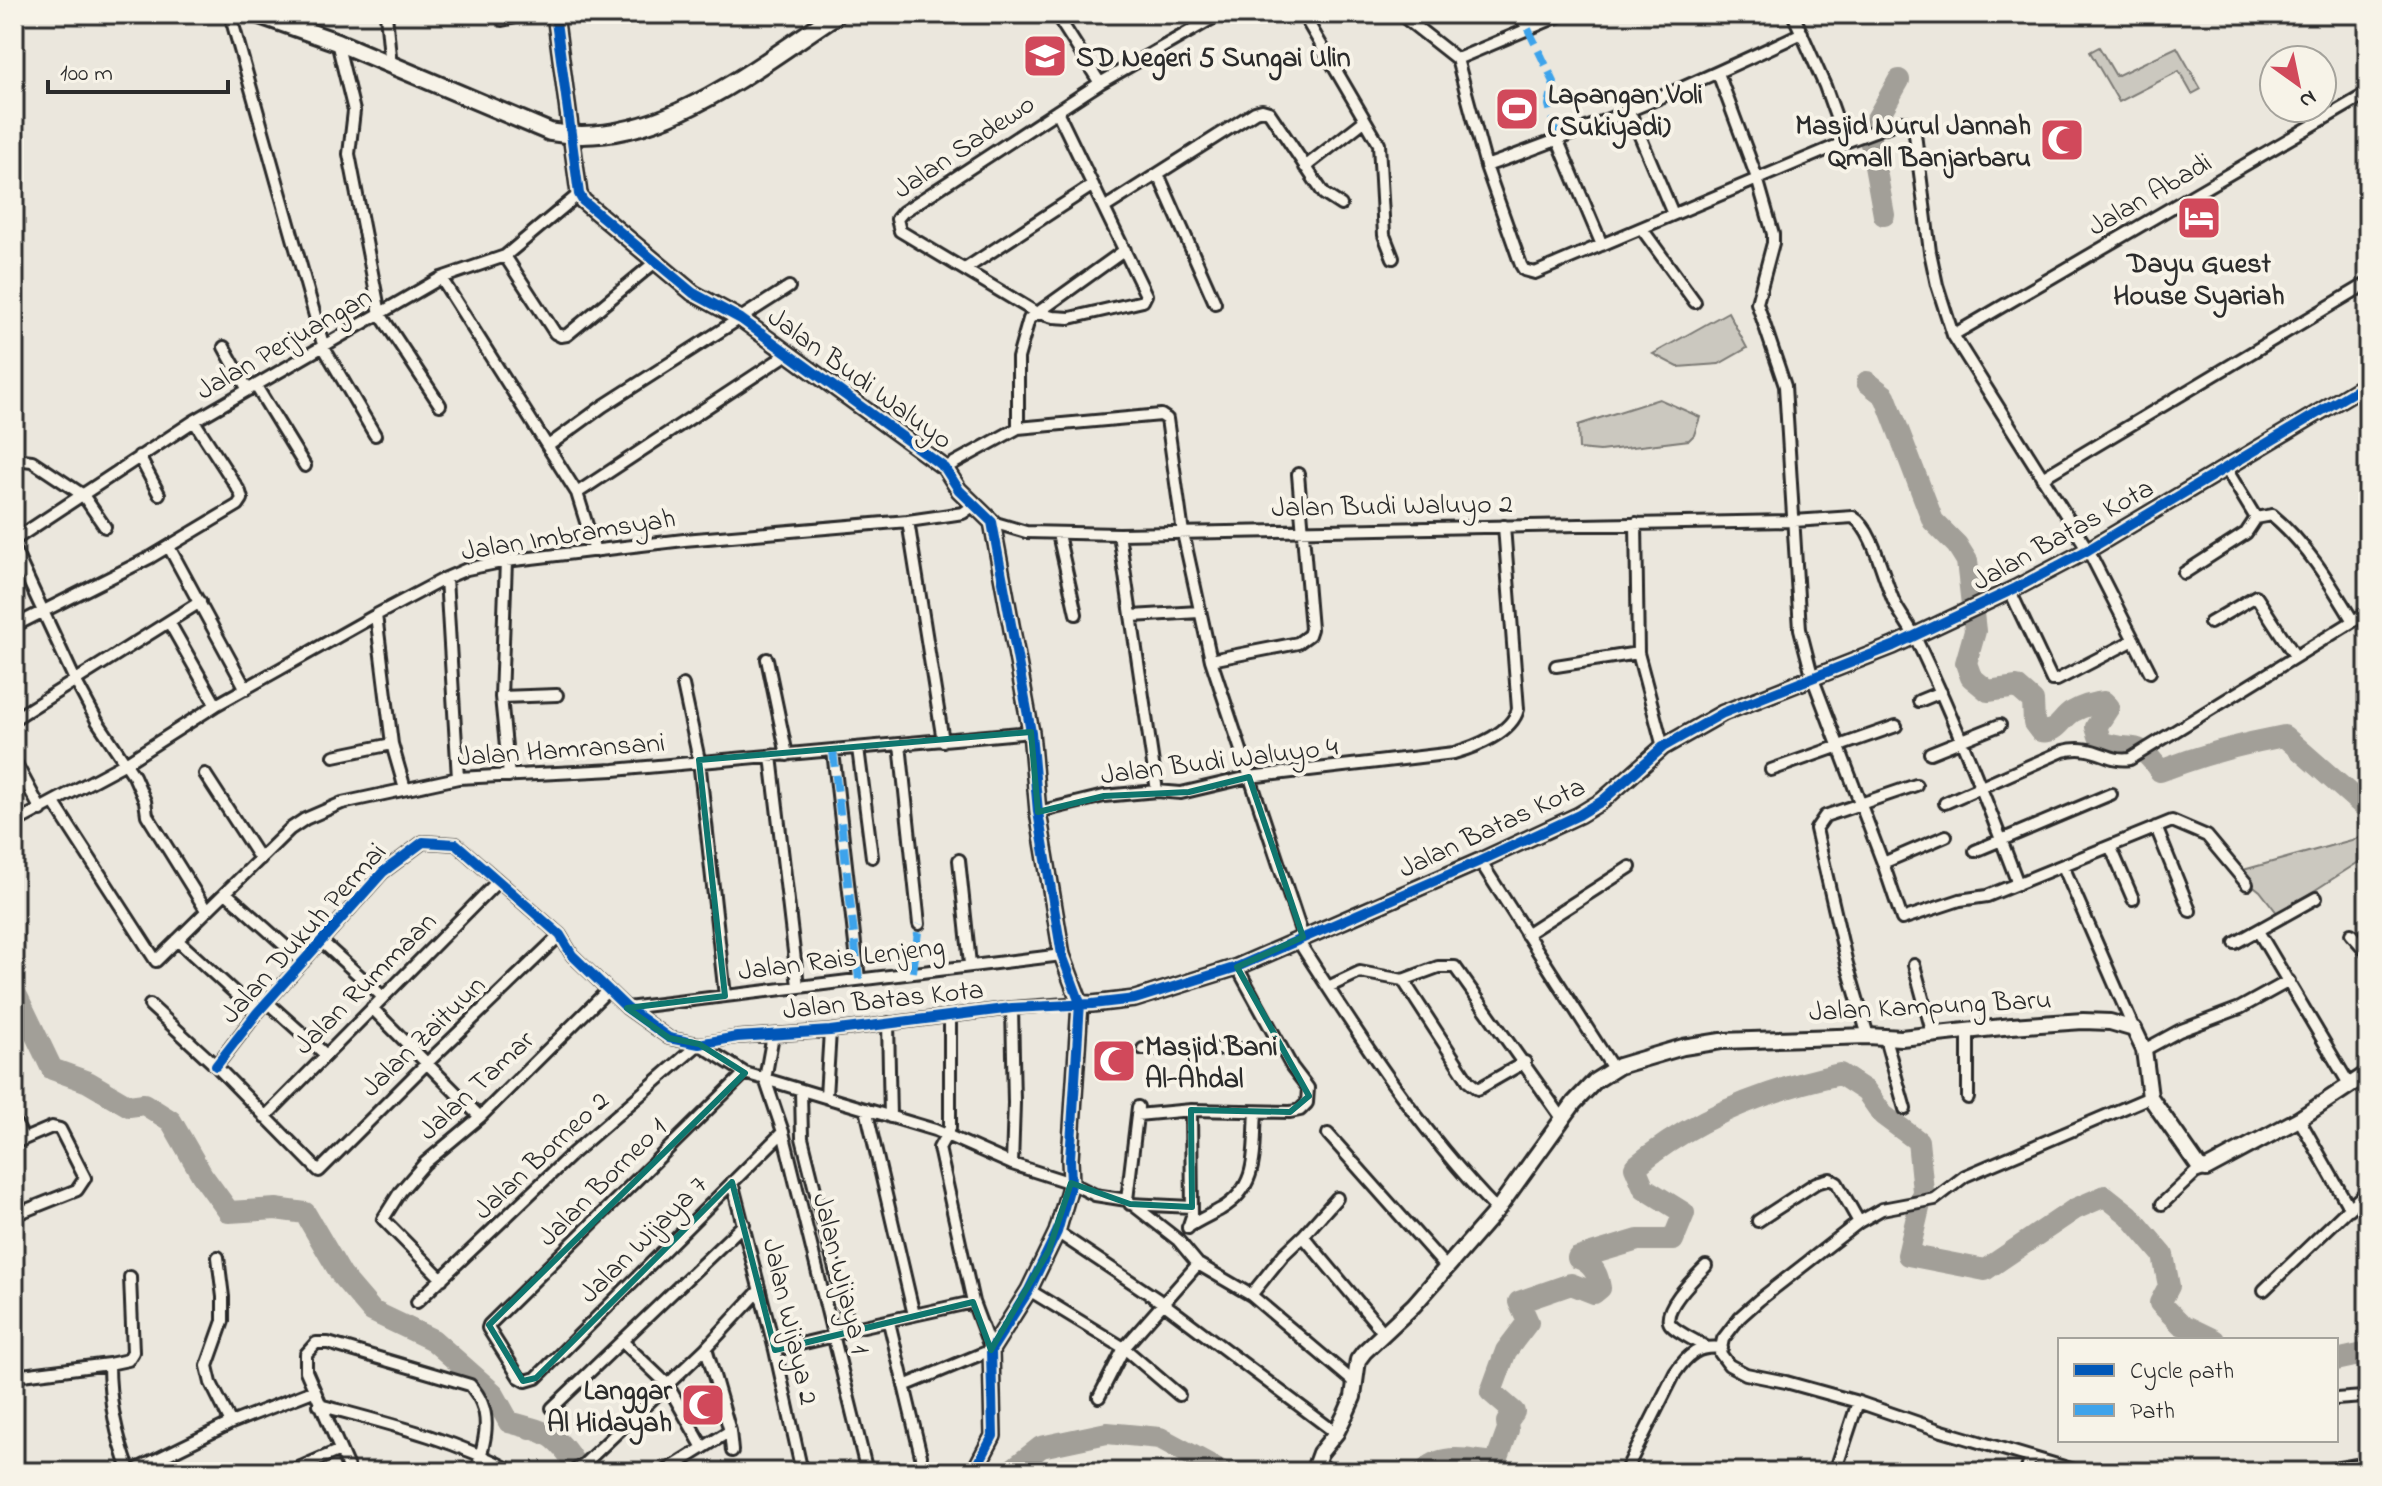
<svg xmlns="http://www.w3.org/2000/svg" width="2382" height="1486" viewBox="0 0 2382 1486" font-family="'Indie Flower',sans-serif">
	<rect width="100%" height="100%" fill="#ebe7dd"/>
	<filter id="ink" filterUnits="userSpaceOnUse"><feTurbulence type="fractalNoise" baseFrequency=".0125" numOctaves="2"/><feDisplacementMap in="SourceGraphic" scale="16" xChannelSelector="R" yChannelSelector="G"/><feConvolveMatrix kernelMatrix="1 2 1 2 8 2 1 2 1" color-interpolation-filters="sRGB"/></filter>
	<g filter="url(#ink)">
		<path fill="#cbc8bf" stroke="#7b7a75" stroke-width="2" d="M2099 47 2116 76 2177 47 2201 89 2192 94 2179 71 2119 102 2090 52Z
			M1728 312 1747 348 1719 364 1678 367 1653 354Z
			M1659 399 1700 417 1694 435 1689 440 1600 451 1579 449 1578 425Z
			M2366 836 2368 856 2278 914 2260 891 2236 872Z"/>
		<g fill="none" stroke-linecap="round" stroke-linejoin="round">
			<path stroke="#a29f98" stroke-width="22" d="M1884 215 1869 133 1899 80
				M1867 382 1885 396 1933 521 1957 545 1967 561 1975 631 1966 663 1971 677 1988 691 2017 687 2033 701 2034 723 2040 731C2057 734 2060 720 2072 712 2081 707 2094 703 2104 702L2109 707 2096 727 2101 742C2132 755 2135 734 2160 771 2201 755 2241 744 2284 736L2368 810
				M14 990 52 1069 88 1082 129 1106 144 1104 171 1121 202 1175 229 1212 276 1209 305 1213 342 1276 372 1311 433 1340 493 1393 509 1422C551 1433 557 1434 580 1472
				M2336 1360 2368 1353
				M1009 1472 1041 1447 1107 1433 1160 1438 1223 1472
				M1424 1472C1441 1451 1473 1461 1496 1463L1508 1430 1507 1422 1514 1412 1491 1392 1506 1351 1528 1322 1519 1302 1571 1284 1594 1293 1600 1288C1598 1273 1592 1263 1578 1258L1638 1240H1673L1684 1213 1644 1188 1635 1167C1693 1118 1766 1090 1840 1074L1866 1091 1883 1115 1918 1141 1923 1191 1908 1255 1985 1270 2075 1209 2105 1196 2129 1215 2163 1255 2169 1286 2160 1303 2181 1324 2214 1340"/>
			<g stroke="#2b2b2b" stroke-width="16">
				<path id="street" d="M230 14 324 348 375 435
					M386 14 391 67
					M1056 14 1100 83
					M1303 14 1379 144 1384 235 1393 258
					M1400 14 1457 59 1486 166 1521 265 1524 270 1535 273 1845 142 1901 121 1914 126 1930 252 1937 285 1953 335 2088 550 2150 672
					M1519 14 1528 29
					M1793 14 1825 86 1845 142
					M502 20 531 14
					M337 42 354 111 349 154 380 314 440 405
					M1457 59 1564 14
					M1718 73 1757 178 1773 234V243L1757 303 1785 386 1800 629 1813 679 1883 863
					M1629 110 1673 214
					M1057 111 1146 295 1143 301 1070 318 1053 317 1035 312 900 231 897 219 903 212 1100 83 1220 14
					M1558 141 1602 245
					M1486 166C1594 128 1699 82 1802 33
					M1305 167 1364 121
					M1158 174 1215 303
					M1104 208 1255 112 1262 110 1269 112 1324 194 1341 205
					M1642 229 1695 302
					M505 256 555 333 561 336 567 335 654 263
					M965 269 1093 185
					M441 278 577 493 595 551
					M1953 335 2368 93
					M224 347 248 390
					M256 386 305 466
					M1018 428V358L1029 319 1125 250
					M548 446 603 406 789 287
					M139 456 159 494
					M14 459 32 461 83 495 105 527
					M2225 467 2256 518 2272 515C2307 544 2330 583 2353 621
					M945 468 1018 428 1161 415 1167 419 1183 533 1211 660 1303 937
					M2042 478 2368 283
					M577 493 789 353
					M908 521 943 741
					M992 522 1026 532 1119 534 1794 521 1853 517C1874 529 1884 582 1895 604 1902 617 1911 628 1917 641 1955 720 1987 802 2018 884
					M1636 523 1638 653 1663 747
					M1058 534 1076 614
					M1119 534 1157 791
					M14 540 194 421 441 278 505 256 579 194
					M169 547 246 689
					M14 549 75 680 97 721 134 776 145 801 147 815 206 910
					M506 561 501 697 509 776
					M2184 573 2246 533 2256 518
					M446 578 458 778
					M2010 591 2052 680H2057L2134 640
					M376 615 392 744 405 789
					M1132 616 1199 612
					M169 622 216 705
					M2210 623 2256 596 2295 656
					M14 626 151 557 238 505 242 499 240 492 194 421
					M767 659 787 755
					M1211 660 1298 643 1309 635 1311 629 1298 474
					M1556 666 1638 653
					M683 685 699 760 725 996
					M501 697 557 695
					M1919 701 1941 692
					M14 719 200 602
					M900 744 919 924
					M858 748 872 857
					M833 751 859 979
					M1930 753 2000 725
					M334 756 392 744
					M771 756 798 986
					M14 760 41 810
					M1771 770 1896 726
					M205 774 260 859
					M54 803 156 961 290 829 305 819 342 803 458 778 614 770 1031 732
					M1945 803 2063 751C2096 743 2107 763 2130 759L2368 612
					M1038 812 1104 796 1157 791 1181 793 1249 777 1454 753C1475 747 1512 733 1518 709L1504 526
					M14 823 124 764 216 705 376 615 446 578 467 569 506 561 684 540 908 521 950 515 963 513 973 506
					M2156 827 2190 911
					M1946 836 1883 863 1902 919 1960 900 1987 896 2172 821 2207 836 2247 884
					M2111 848 2133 899
					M1975 851 2111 794
					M959 860 970 964
					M1480 861 1614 1070
					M2063 866 2134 1029
					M226 893 303 962
					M2258 931 2349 1084
					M1526 934 1630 867
					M2351 934 2368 953
					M1297 939C1358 1035 1418 1129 1497 1210
					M177 940 257 1013
					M321 941 383 997
					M2235 943 2316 898
					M1914 965 1933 1035
					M1403 980 1469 1082 1478 1089 1525 1062
					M1328 987 1360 972 1403 980 1438 967H1455L1562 1118
					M267 1002 326 1055
					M150 1005 216 1066 319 1171 426 1064 560 935
					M372 1008 480 1117
					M627 1008 1062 955
					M888 1023 890 1117
					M1968 1031V1098
					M773 1035 765 1079 783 1132 867 1472
					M1868 1036 1847 964 1816 829 1825 816 1916 785
					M1885 1038 1905 1109
					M1143 1049H1282
					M2144 1050 2179 1031 2240 1008 2289 981
					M216 1066 257 1013 383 872 423 842 456 844 560 935 572 955 627 1008 669 1038 699 1044 737 1037 830 1031 1012 1008 1080 1003
					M801 1090 802 1138 850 1329
					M826 1096 830 1031
					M866 1109 914 1315
					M1137 1115 1191 1110 1290 1112 1300 1110 1307 1103 1308 1088 1292 1067 1237 967
					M265 1117 498 881
					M2299 1119 2350 1209
					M14 1121 24 1139 14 1143
					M783 1132 536 1378 526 1381 519 1377 488 1328 489 1325 745 1073 935 1130 1012 1164 1071 1183 1095 1195 1127 1200 1178 1240 1198 1264 1251 1295 1355 1383
					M1328 1134 1446 1267
					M1012 1164 1014 1103 1012 1008
					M732 1182 775 1350 802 1472
					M1127 1200 1138 1107
					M1130 1204 1192 1207
					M2162 1204 2195 1173 2206 1169
					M14 1215 77 1190 85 1178 60 1129 52 1127 24 1139
					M1758 1221 1816 1183 1830 1179 1837 1183 1859 1222
					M1188 1227C1199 1220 1210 1215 1221 1209 1260 1186 1253 1151 1256 1112
					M1188 1228 1192 1216 1191 1110
					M1057 1232 1163 1303 1336 1433
					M1303 1236 1337 1198
					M218 1257 223 1297V1321L207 1366 211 1383 231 1423
					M442 1279 383 1219 400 1192 425 1163 480 1117 607 991
					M1029 1290 1124 1348 1179 1395
					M2264 1290 2368 1190
					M1251 1295 1284 1254 1303 1236 1384 1333
					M417 1302 573 1153 699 1044 745 1073
					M889 1322 921 1456
					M622 1341 667 1384 702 1446
					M1704 1346C1695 1340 1678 1333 1671 1325 1659 1312 1696 1276 1706 1266
					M706 1348 730 1431 732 1451
					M775 1350 834 1336 850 1329 973 1302
					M109 1364 128 1360 133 1352 130 1277
					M14 1376 109 1364C109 1403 116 1436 130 1472
					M904 1386 991 1350 973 1302 939 1148 950 1128V1017
					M1099 1397 1124 1348 1198 1264
					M2336 1399 2363 1397 2368 1402
					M319 1405C386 1423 454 1439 514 1472
					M552 1408 744 1224
					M1317 1462 1332 1472
					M131 1472 231 1423 313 1391
					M289 1472 340 1450
					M350 1472 306 1371V1354L316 1343H328L470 1385C495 1412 485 1440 476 1472
					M572 1472 583 1465 706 1348 760 1290
					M664 1472 730 1431
					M1625 1472 1675 1373C1688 1354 1699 1345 1722 1348
					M1835 1472 1858 1402
					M2026 1472 2031 1457
					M2081 1472 1942 1431 1858 1402 1786 1382 1746 1374 1729 1365 1720 1353 1723 1339 1740 1317 1759 1300 1859 1222 1882 1209 1935 1199 1965 1176 2150 1097
					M2317 1472 2368 1463"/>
			</g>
			<g stroke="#2b2b2b" stroke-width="20">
				<path id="secondary" d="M555 14 579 194 583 201 693 293 741 319 945 468 959 490 992 522 1031 732 1038 812 1062 955 1080 1003 1070 1159 1071 1183 1057 1232 1029 1290 991 1350 993 1436 974 1472
					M1080 1003 1092 1004 1135 999 1237 967 1480 861 1579 815 1602 801 1663 747 1723 713 1893 646 2016 588 2088 550 2368 383
					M1313 1472 1320 1453 1336 1433 1346 1413 1353 1397 1358 1360 1364 1352 1414 1305 1497 1210 1574 1103 1595 1081 1619 1066 1683 1047 1721 1041 1868 1036 1901 1038 2012 1026 2083 1021 2110 1022 2134 1029 2144 1050 2150 1097 2199 1167 2206 1169 2299 1119 2368 1073"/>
			</g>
			<g stroke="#2b2b2b" stroke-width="22">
				<path id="primary" d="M257 14 337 42 550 132C655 152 754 68 837 14"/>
			</g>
			<use href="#street" stroke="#f7f3e8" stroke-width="10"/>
			<use href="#secondary" stroke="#f7f3e8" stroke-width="14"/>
			<use href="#primary" stroke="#f7f3e8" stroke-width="16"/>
			<path stroke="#3ea3eb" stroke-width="8" stroke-dasharray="16 8" stroke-linecap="butt" d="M1528 29 1554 82 1549 105 1558 141
				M833 751 859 979
				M913 972 919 924"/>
			<g stroke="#f7f3e8" stroke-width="15">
				<path id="cycleway" d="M555 14 579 194 583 201 693 293 741 319 945 468 959 490 992 522 1031 732 1038 812 1062 955 1080 1003 1070 1159 1071 1183 1057 1232 1029 1290 991 1350 993 1436 974 1472
					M216 1066 257 1013 383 872 423 842 456 844 560 935 572 955 627 1008 669 1038 699 1044 737 1037 830 1031 1012 1008 1092 1004 1135 999 1237 967 1480 861 1579 815 1602 801 1663 747 1723 713 1893 646 2016 588 2088 550 2368 383"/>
			</g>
			<use href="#cycleway" stroke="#0057b8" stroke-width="10"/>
		</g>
	</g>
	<path fill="none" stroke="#0f766e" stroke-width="6" stroke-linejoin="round" d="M1031 732 1038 812 1104 796 1189 792 1249 777 1303 937 1237 967 1309 1096 1290 1112 1191 1110 1192 1207 1130 1204 1071 1183 1049 1250 991 1350 973 1302 775 1350 732 1182 536 1378 523 1381 489 1325 745 1073 699 1044 669 1038 627 1008 725 996 699 760Z"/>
	<defs>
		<g id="school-square" transform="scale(2.3)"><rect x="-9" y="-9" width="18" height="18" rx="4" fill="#d1495b" stroke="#f7f3e8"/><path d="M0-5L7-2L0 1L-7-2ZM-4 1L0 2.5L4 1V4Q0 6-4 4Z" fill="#fff"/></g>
		<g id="stadium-square" transform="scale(2.3)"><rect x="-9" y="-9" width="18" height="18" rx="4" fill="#d1495b" stroke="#f7f3e8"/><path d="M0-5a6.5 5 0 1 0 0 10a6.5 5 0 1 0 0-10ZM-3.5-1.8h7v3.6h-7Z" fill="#fff"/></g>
		<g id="mosque-square" transform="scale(2.3)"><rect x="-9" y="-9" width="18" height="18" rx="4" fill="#d1495b" stroke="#f7f3e8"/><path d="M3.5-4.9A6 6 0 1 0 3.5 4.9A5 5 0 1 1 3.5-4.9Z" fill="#fff"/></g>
		<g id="hotel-square" transform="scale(2.3)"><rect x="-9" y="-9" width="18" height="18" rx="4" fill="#d1495b" stroke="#f7f3e8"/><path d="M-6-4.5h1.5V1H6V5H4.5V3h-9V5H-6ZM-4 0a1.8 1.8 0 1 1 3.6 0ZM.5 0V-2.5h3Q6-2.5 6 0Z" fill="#fff"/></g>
	</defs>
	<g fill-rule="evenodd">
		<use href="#school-square" x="1045" y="56"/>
		<use href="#stadium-square" x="1517" y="109"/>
		<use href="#mosque-square" x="2062" y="140"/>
		<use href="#hotel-square" x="2199" y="218"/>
		<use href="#mosque-square" x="1114" y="1061"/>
		<use href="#mosque-square" x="703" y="1405"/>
	</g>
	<g text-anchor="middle" stroke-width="8" stroke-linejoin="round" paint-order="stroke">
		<g font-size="28" font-weight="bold" fill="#2b2b2b" stroke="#f7f3e8" text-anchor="start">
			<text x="1076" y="66">SD Negeri 5 Sungai Ulin</text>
			<text x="1548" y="103">Lapangan Voli<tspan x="1548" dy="32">(Sukiyadi)</tspan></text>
			<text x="2031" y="134" text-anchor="end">Masjid Nurul Jannah<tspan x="2031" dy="32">Qmall Banjarbaru</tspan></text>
			<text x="2199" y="272" text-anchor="middle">Dayu Guest<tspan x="2199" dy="32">House Syariah</tspan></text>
			<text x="1145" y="1055">Masjid Bani<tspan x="1145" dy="32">Al-Ahdal</tspan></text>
			<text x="672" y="1399" text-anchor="end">Langgar<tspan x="672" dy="32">Al Hidayah</tspan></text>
		</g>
		<g font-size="28" fill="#2b2b2b" stroke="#f7f3e8">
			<text transform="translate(963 145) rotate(-34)" y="10">Jalan Sadewo</text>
			<text transform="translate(2149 193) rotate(-30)" y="10">Jalan Abadi</text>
			<text transform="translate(283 342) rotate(-30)" y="10">Jalan Perjuangan</text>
			<text transform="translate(861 377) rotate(36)" y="10">Jalan Budi Waluyo</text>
			<text transform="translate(1392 504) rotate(-1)" y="10">Jalan Budi Waluyo 2</text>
			<text transform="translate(568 533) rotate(-9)" y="10">Jalan Imbramsyah</text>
			<text transform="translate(2062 533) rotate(-29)" y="10">Jalan Batas Kota</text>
			<text transform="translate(561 748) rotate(-4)" y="10">Jalan Hamransani</text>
			<text transform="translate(1219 759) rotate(-7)" y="10">Jalan Budi Waluyo 4</text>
			<text transform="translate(1491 826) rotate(-25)" y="10">Jalan Batas Kota</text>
			<text transform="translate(302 932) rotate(-48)" y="10">Jalan Dukuh Permai</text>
			<text transform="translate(841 957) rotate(-7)" y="10">Jalan Rais Lenjeng</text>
			<text transform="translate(364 982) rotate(-45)" y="10">Jalan Rummaan</text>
			<text transform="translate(883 998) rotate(-6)" y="10">Jalan Batas Kota</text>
			<text transform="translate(1930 1004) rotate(-3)" y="10">Jalan Kampung Baru</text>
			<text transform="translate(422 1035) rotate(-44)" y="10">Jalan Zaituun</text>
			<text transform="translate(475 1084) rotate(-43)" y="10">Jalan Tamar</text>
			<text transform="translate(540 1154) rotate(-43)" y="10">Jalan Borneo 2</text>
			<text transform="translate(601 1181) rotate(-45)" y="10">Jalan Borneo 1</text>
			<text transform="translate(642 1238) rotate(-45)" y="10">Jalan Wijaya 7</text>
			<text transform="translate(843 1273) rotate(76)" y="10">Jalan Wijaya 1</text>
			<text transform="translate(792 1321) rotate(77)" y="10">Jalan Wijaya 2</text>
		</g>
	</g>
	<rect width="2382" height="1486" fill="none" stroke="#f7f3e8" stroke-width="48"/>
	<rect x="24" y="24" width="2334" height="1438" fill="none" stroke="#2b2b2b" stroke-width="3" filter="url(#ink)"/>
	<rect x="2058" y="1338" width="280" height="104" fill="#f7f3e8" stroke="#a5a39c" stroke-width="2"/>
	<rect x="2074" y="1364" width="40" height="12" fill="#0057b8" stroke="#a5a39c" stroke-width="2"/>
	<text x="2130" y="1378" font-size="24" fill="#2b2b2b">Cycle path</text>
	<rect x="2074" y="1404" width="40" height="12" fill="#3ea3eb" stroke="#a5a39c" stroke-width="2"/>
	<text x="2130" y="1418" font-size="24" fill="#2b2b2b">Path</text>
	<g transform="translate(2298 84) rotate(147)"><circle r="38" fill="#f7f3e8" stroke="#a5a39c" stroke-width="2"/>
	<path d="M0-6L14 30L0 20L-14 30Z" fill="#d1495b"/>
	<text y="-12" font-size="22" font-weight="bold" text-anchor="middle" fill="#2b2b2b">N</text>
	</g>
	<path d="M48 80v12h180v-12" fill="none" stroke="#2b2b2b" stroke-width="4"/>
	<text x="60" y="80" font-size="24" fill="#2b2b2b" stroke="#f7f3e8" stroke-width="6" paint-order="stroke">100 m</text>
</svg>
